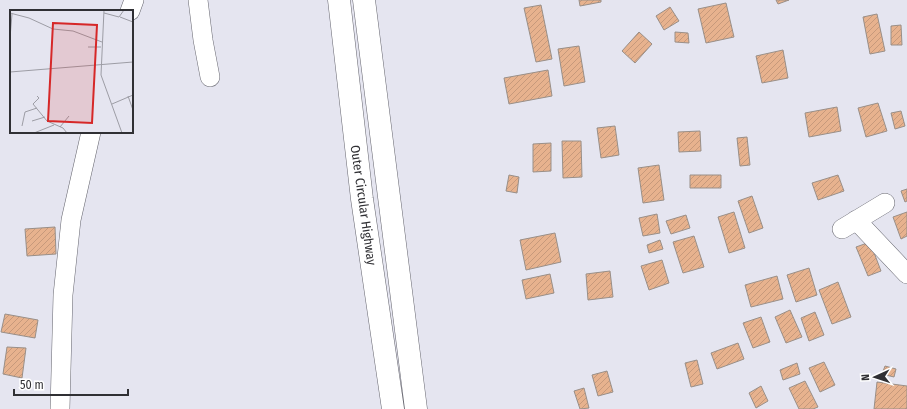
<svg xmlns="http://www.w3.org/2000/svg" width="907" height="409" viewBox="0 0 907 409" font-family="'Fira Sans Condensed',sans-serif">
	<defs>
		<pattern id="building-hatch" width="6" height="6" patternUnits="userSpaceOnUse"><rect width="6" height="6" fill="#e7b28e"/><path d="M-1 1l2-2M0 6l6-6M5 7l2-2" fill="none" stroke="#c6997b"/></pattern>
	</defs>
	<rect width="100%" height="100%" fill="#e5e5f0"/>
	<path fill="url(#building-hatch)" stroke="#998f88" d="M579 0H601V2L580 6Z
		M776 0H789L778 4Z
		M726 3 734 37 706 43 698 9Z
		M541 5 552 59 536 62 524 8Z
		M670 7 679 21 664 30 656 16Z
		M877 14 885 51 870 54 863 17Z
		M901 25 902 45H891V26Z
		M639 32 652 44 635 63 622 51Z
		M675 32 688 33 689 43 675 42Z
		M579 46 585 82 564 86 558 49Z
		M783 50 788 78 762 83 756 56Z
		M548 70 552 96 509 104 504 78Z
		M878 103 887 131 866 137 858 108Z
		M837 107 841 131 809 137 805 113Z
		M901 111 905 126 895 129 891 113Z
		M615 126 619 155 601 158 597 128Z
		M700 131 701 151 679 152 678 132Z
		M747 137 750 165 740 166 737 138Z
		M562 141H581L582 177 563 178Z
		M551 143V171L533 172V144Z
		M659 165 664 200 643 203 638 168Z
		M509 175 519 177 517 193 506 191Z
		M690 175H721V188H690Z
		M838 175 844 191 818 200 812 183Z
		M907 189V201L905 202 901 191Z
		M752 196 763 228 749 233 738 201Z
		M734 212 745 248 729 253 718 217Z
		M907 212V236L901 239 893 217Z
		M657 214 660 233 643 236 639 218Z
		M686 215 690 228 671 234 666 221Z
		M55 227 56 254 27 256 25 229Z
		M555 233 561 262 526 270 520 240Z
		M694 236 704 267 683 273 673 242Z
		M660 240 663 249 649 253 647 245Z
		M870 242 881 271 868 276 856 247Z
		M662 260 669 283 649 290 641 266Z
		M809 268 817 295 796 302 787 275Z
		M610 271 613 297 588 300 586 274Z
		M550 274 554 293 526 299 522 280Z
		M777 276 783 299 751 307 745 285Z
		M838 282 851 317 832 324 819 290Z
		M790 310 802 337 786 343 775 317Z
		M815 312 824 335 809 341 801 318Z
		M5 314 38 320 35 338 1 332Z
		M761 317 770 342 753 348 743 323Z
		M738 343 744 359 717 369 711 353Z
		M7 347 26 348 22 378 3 374Z
		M697 360 703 384 691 387 685 363Z
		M824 362 835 385 820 392 809 368Z
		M797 363 800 374 783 380 780 370Z
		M885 366 896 369 894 377 882 374Z
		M607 371 613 392 598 396 592 375Z
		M805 381 818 407 813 409H799L789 388Z
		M877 382 907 386V409H874Z
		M761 386 768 401 756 408 749 393Z
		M584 388 589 408 580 409 574 391Z"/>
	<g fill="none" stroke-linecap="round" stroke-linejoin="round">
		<g stroke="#65656e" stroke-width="20">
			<path id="minor" d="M198 0 203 40 210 77
				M130 11 134 0
				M856 220 907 274
				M842 229 885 203
				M60 409 63 295 71 220 91 132"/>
		</g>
		<g stroke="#65656e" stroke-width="23">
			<path id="highway" d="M339 0 362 199 393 409
				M364 0 416 409"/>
		</g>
		<use href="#minor" stroke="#fff" stroke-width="19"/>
		<use href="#highway" stroke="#fff" stroke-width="22"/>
	</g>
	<g text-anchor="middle" stroke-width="3.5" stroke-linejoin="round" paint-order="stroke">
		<g font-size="13" fill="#303034" stroke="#fff">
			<text transform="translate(364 205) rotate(82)" y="5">Outer Circular Highway</text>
		</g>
	</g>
	<g transform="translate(10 10)">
		<rect width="123" height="123" fill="#e5e5f0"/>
		<path fill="none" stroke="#9d9da5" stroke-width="1" d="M94 0 91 65 112 123M0 3 19 8 43 19 63 21 92 32M94 3 109 7 114 0M110 7 123 12M0 28 2 4M78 37H91M0 62 123 52M27 86 29 88 23 94 37 111 53 118 57 123M118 86 123 100M102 94 123 85M22 111 35 107M12 116 15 102 27 98M50 117 59 106M24 123 44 115"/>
		<path fill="#d62828" fill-opacity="0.15" stroke="#d62828" stroke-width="2" d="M43 13 87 15 82 113 38 111Z"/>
		<rect width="123" height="123" fill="none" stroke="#303034" stroke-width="2"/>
	</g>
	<g transform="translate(875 377) rotate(267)" stroke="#ffffff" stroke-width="3" paint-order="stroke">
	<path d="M0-3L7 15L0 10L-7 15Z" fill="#303034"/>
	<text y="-6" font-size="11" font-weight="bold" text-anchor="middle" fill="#303034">N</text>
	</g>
	<path d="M14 389v6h114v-6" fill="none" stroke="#303034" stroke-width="2"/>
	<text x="20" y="389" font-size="12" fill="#303034" stroke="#ffffff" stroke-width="3" paint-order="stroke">50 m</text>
</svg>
